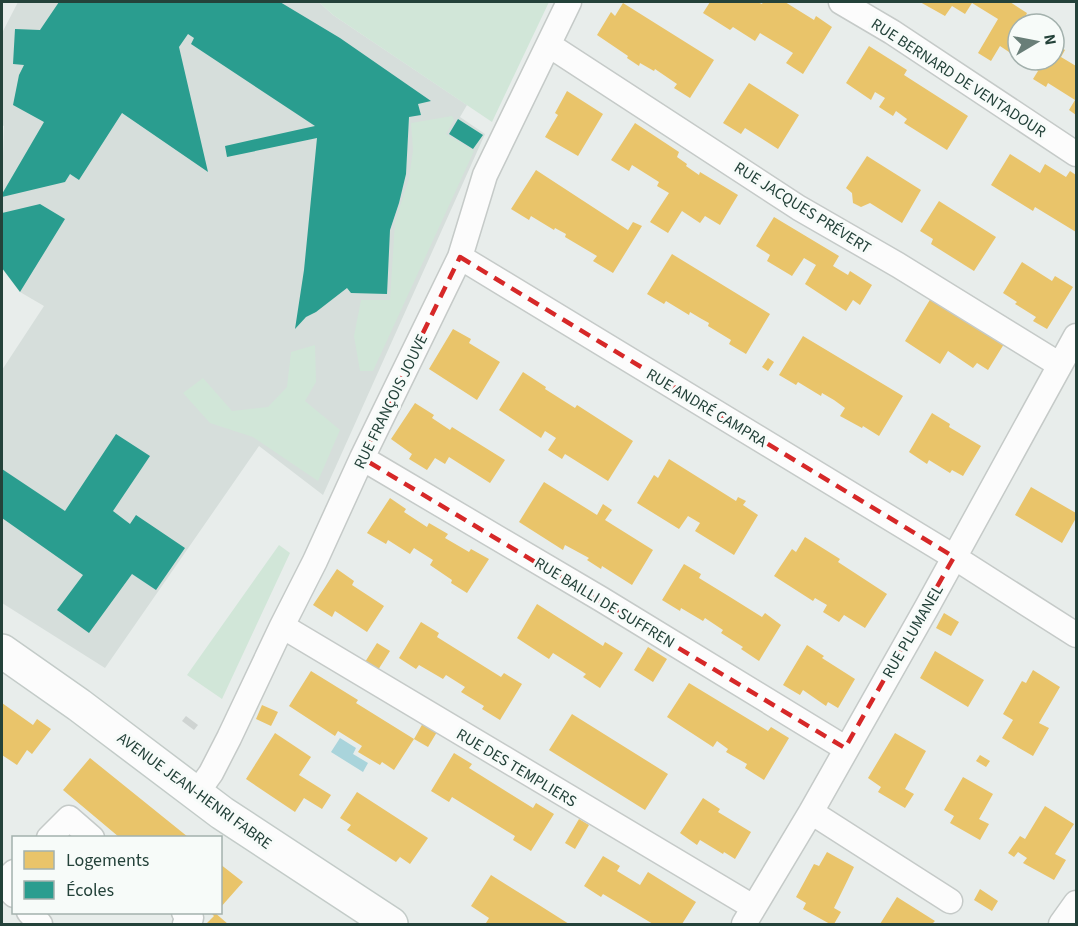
<svg xmlns="http://www.w3.org/2000/svg" width="1078" height="926" viewBox="0 0 1078 926" font-family="'Source Sans 3',sans-serif">
	<rect width="100%" height="100%" fill="#e8edeb"/>
	<path fill="#d6dedb" d="M18 2H319L333 15 467 105 460 117 485 134 323 495 259 446 105 668 2 603V370L44 306 20 292 2 268V185L4 126 2 125V33Z"/>
	<path fill="#d1e6d8" d="M319 2H549L492 122 333 15Z
		M452 116 454 120 446 134 474 151 373 371H360L354 336 361 300H390L395 222 409 179 413 150 411 123Z
		M315 345 316 382 305 401 340 430 318 481 253 437 210 423 183 393 203 378 232 411 268 407 287 387 291 352Z
		M279 545 290 553 222 699 187 675Z"/>
	<path fill="#a9d4db" d="M340 738 356 748 353 754 368 763 363 772 331 752Z"/>
	<path fill="#e9c46a" d="M710 2H757L762 4 763 2H785L814 20 816 16 832 27 803 74 786 63 793 53 760 33 755 41 733 27 730 30 703 13Z
		M920 2H1010L1027 13 1022 24H1018V58L1000 46 991 61 978 53 998 19 972 3 965 14 952 6 945 16Z
		M623 3 714 60 690 98 674 88 677 84 655 69 654 71 640 63 639 66 627 58 628 56 597 35 611 12 615 16Z
		M1054 43 1065 50 1061 57 1076 66V115L1069 110 1075 100 1048 83 1046 87 1033 79 1038 71 1022 60H1054Z
		M869 46 907 70 904 75 968 116 947 150 904 123 907 119 896 111 893 116 879 107 885 98 875 92 871 100 846 83Z
		M749 83 799 115 778 149 745 128 741 134 723 123Z
		M567 91 603 114 578 156 545 137 558 115 555 113Z
		M635 123 679 152 677 157 687 164 686 166 699 175 700 172 738 195 720 225 705 216 700 223 682 211 668 233 650 222 669 193 657 186 659 182 632 165 629 171 611 160Z
		M1010 154 1040 173 1045 164 1066 177 1070 171 1076 175V232L1035 207 1033 211 991 185Z
		M867 156 921 190 902 223 870 203 861 207 853 203 852 193 846 188Z
		M536 170 628 230 633 222 642 226 613 273 593 261 597 256 565 237 566 234 555 228 554 230 531 216 529 220 511 209Z
		M939 201 996 237 974 271 931 244 933 239 920 231Z
		M774 217 839 256 833 266 848 275 850 271 872 285 860 305 853 300 846 311 805 284 816 265 804 258 792 276 767 261 770 255 756 246Z
		M672 254 770 314 746 354 729 344 731 340 708 326 709 323 700 318 690 312 689 315 666 301 664 304 647 294Z
		M1022 262 1052 281 1055 276 1073 287 1047 329 1033 321 1036 317 1015 304 1017 302 1003 293Z
		M931 298 1004 344 988 370 977 363 973 368 948 351 940 364 905 341Z
		M453 329 471 339 469 343 500 362 477 400 429 369Z
		M803 336 903 396 879 436 863 426 862 428 840 416 845 408 834 400 822 393 821 396 798 382 796 385 779 375Z
		M768 358 774 362 768 371 762 367Z
		M523 372 546 387 545 389 575 408 577 405 633 441 608 481 565 454 562 459 548 450 556 438 545 431 541 438 499 410Z
		M415 403 434 415 432 418 450 430 452 427 505 460 490 483 449 457 445 464 435 458 427 470 409 459 412 454 391 439Z
		M932 413 950 424 949 427 981 446 963 476 952 470 950 473 929 460 927 464 909 452Z
		M669 459 736 501 738 497 746 501 743 505 758 515 734 555 695 531 700 523 688 516 679 529 637 503 654 475 658 478Z
		M544 482 597 515 603 504 612 510 605 520 653 550 632 585 602 566 601 569 587 560 589 558 565 545 563 550 519 522Z
		M1031 487 1076 513V518L1062 543 1015 515Z
		M390 498 406 509 404 512 427 527 429 523 448 534 445 538 469 552 471 549 489 559 467 593 451 583 452 580 430 565 433 560 414 548 410 554 388 540 386 544 367 533Z
		M805 537 840 559 838 562 887 594 865 628 844 615 839 622 823 612 827 605 815 598 813 601 774 576 792 549 796 552Z
		M684 564 701 574 699 578 730 597 762 617 765 613 781 625 759 661 741 649 743 647 721 633 723 630 705 618 703 621 681 608 680 611 662 600Z
		M337 569 354 581 352 585 384 606 367 632 335 611 332 617 313 605Z
		M537 604 603 646 605 642 623 653 600 688 583 677 586 674 553 653 549 659 517 638Z
		M944 613 959 622 951 636 936 628Z
		M421 622 439 633 437 637 501 677 504 673 522 684 500 720 482 709 484 706 461 692 465 687 446 675 443 679 419 665 416 669 399 658Z
		M377 643 390 651 378 670 365 662Z
		M807 645 824 656 822 658 855 679 838 708 828 702 826 706 803 690 800 695 783 685Z
		M648 647 667 659 653 682 634 670Z
		M935 651 984 680 968 707 920 678Z
		M1033 670 1060 687 1039 723 1049 728 1033 756 1002 738 1013 720 1003 714 1022 681 1026 683Z
		M311 671 358 700 356 703 414 739 394 770 382 762 380 765 358 752 362 746 338 731 335 736 289 706Z
		M689 683 768 731 771 727 789 738 764 780 745 768 747 764 726 752 728 749 717 741 713 747 667 717Z
		M2 703 33 725 37 719 51 729 32 754 27 750 17 765 2 755Z
		M262 705 278 712 271 726 256 719Z
		M572 714 668 774 645 810 549 750Z
		M423 723 437 732 428 747 414 739Z
		M275 733 311 757 299 775 331 795 322 809 304 798 295 812 246 779Z
		M895 733 926 751 905 789 914 794 905 808 878 792 881 787 868 778Z
		M454 753 472 764 469 768 533 808 536 803 554 814 531 851 513 840 515 836 452 797 449 802 431 791Z
		M980 755 990 761 986 767 976 761Z
		M90 758 188 837H119L63 790Z
		M963 777 993 794 979 819 989 824 980 840 950 823 954 816 944 810Z
		M357 792 428 838 410 864 400 857 396 862 347 830 351 825 340 818Z
		M703 798 720 809 718 812 751 832 735 859 724 852 723 854 700 840 697 845 680 833Z
		M1045 806 1074 824 1055 854 1066 860 1054 880 1023 863 1027 858 1018 852 1014 857 1008 853 1020 836 1025 839Z
		M579 819 589 825 575 849 565 843Z
		M827 852 854 867 834 908 841 912 834 924H830L803 909 806 903 796 897 814 864 819 866Z
		M603 856 620 866 617 871 640 885 648 872 696 902 682 924H653L603 894 601 897 584 886Z
		M220 864 243 882 220 908Z
		M491 875 539 905 569 924H488L486 923 489 918 471 906Z
		M980 889 998 901 992 911 974 900Z
		M897 897 935 921 932 924H880Z
		M210 912H214L228 924H206L214 916Z"/>
	<path fill="#2a9d8f" d="M59 2H280L340 38 431 101 418 104 421 115 409 117 406 174 399 203 390 230 387 294 351 293 347 288 316 312 306 317 295 329 304 270 317 138 227 157 225 146 315 126 191 44 194 38 188 34 179 47 208 172 122 113 79 180 70 174 65 182 2 197V194L44 122 13 105 19 75 24 65 13 64 15 29 40 30Z
		M458 119 483 135 473 149 449 134Z
		M40 204 65 219 20 292 2 268V213Z
		M116 434 150 456 113 511 130 524 136 515 185 548 156 590 132 574 89 633 57 610 83 575 2 518V469L65 511Z"/>
	<path fill="#cfd4d2" d="M186 716 198 725 194 730 182 721Z"/>
	<g fill="none" stroke-linecap="round" stroke-linejoin="round">
		<g stroke="#c5cac8" stroke-width="27">
			<path id="street" d="M841 2 892 32 1076 154
				M549 45 799 208 898 265 1060 365
				M460 257 954 557 1076 635
				M362 458 601 599 845 748
				M282 626 753 907
				M196 794 211 773 229 738 282 626 315 561 362 458 460 257 485 175 569 2
				M811 812 950 901
				M49 838 69 818 92 838
				M14 872 3 883 14 895
				M29 912 40 924
				M184 912 191 918 185 924
				M744 924 811 812 927 607 1076 336
				M1061 924 1076 903"/>
		</g>
		<g stroke="#c3cbc8" stroke-width="36">
			<path id="secondary" d="M2 651 79 705 222 813 391 924"/>
		</g>
		<use href="#street" stroke="#fcfcfc" stroke-width="24"/>
		<use href="#secondary" stroke="#fcfcfc" stroke-width="33"/>
	</g>
	<path fill="none" stroke="#d62828" stroke-width="4.5" stroke-dasharray="12 8" stroke-linejoin="round" d="M460 257 954 557 845 748 362 458Z"/>
	<g text-anchor="middle" stroke-width="6" stroke-linejoin="round" paint-order="stroke">
		<g font-size="16" fill="#24423a" stroke="#f7fbf9">
			<text transform="translate(959 77) rotate(33)" y="6">RUE BERNARD DE VENTADOUR</text>
			<text transform="translate(803 207) rotate(32)" y="6">RUE JACQUES PRÉVERT</text>
			<text transform="translate(390 401) rotate(-64)" y="6">RUE FRANÇOIS JOUVE</text>
			<text transform="translate(707 407) rotate(31)" y="6">RUE ANDRÉ CAMPRA</text>
			<text transform="translate(605 602) rotate(31)" y="6">RUE BAILLI DE SUFFREN</text>
			<text transform="translate(912 631) rotate(-60)" y="6">RUE PLUMANEL</text>
			<text transform="translate(517 767) rotate(31)" y="6">RUE DES TEMPLIERS</text>
			<text transform="translate(195 790) rotate(36)" y="6">AVENUE JEAN-HENRI FABRE</text>
		</g>
	</g>
	<rect width="1078" height="926" fill="none" stroke="#24423a" stroke-width="6"/>
	<rect x="12" y="836" width="210" height="78" fill="#f7fbf9" stroke="#a3b1ad" stroke-width="1.5"/>
	<rect x="24" y="851" width="30" height="18" fill="#e9c46a" stroke="#a3b1ad" stroke-width="1.5"/>
	<text x="66" y="866" font-size="18" fill="#24423a">Logements</text>
	<rect x="24" y="881" width="30" height="18" fill="#2a9d8f" stroke="#a3b1ad" stroke-width="1.5"/>
	<text x="66" y="896" font-size="18" fill="#24423a">Écoles</text>
	<g transform="translate(1036 42) rotate(80)"><circle r="28" fill="#f7fbf9" stroke="#a3b1ad" stroke-width="1.5"/>
	<path d="M0-4.5L10 22L0 15L-10 22Z" fill="#697e78"/>
	<text y="-9" font-size="16" font-weight="bold" text-anchor="middle" fill="#24423a">N</text>
	</g>
</svg>
